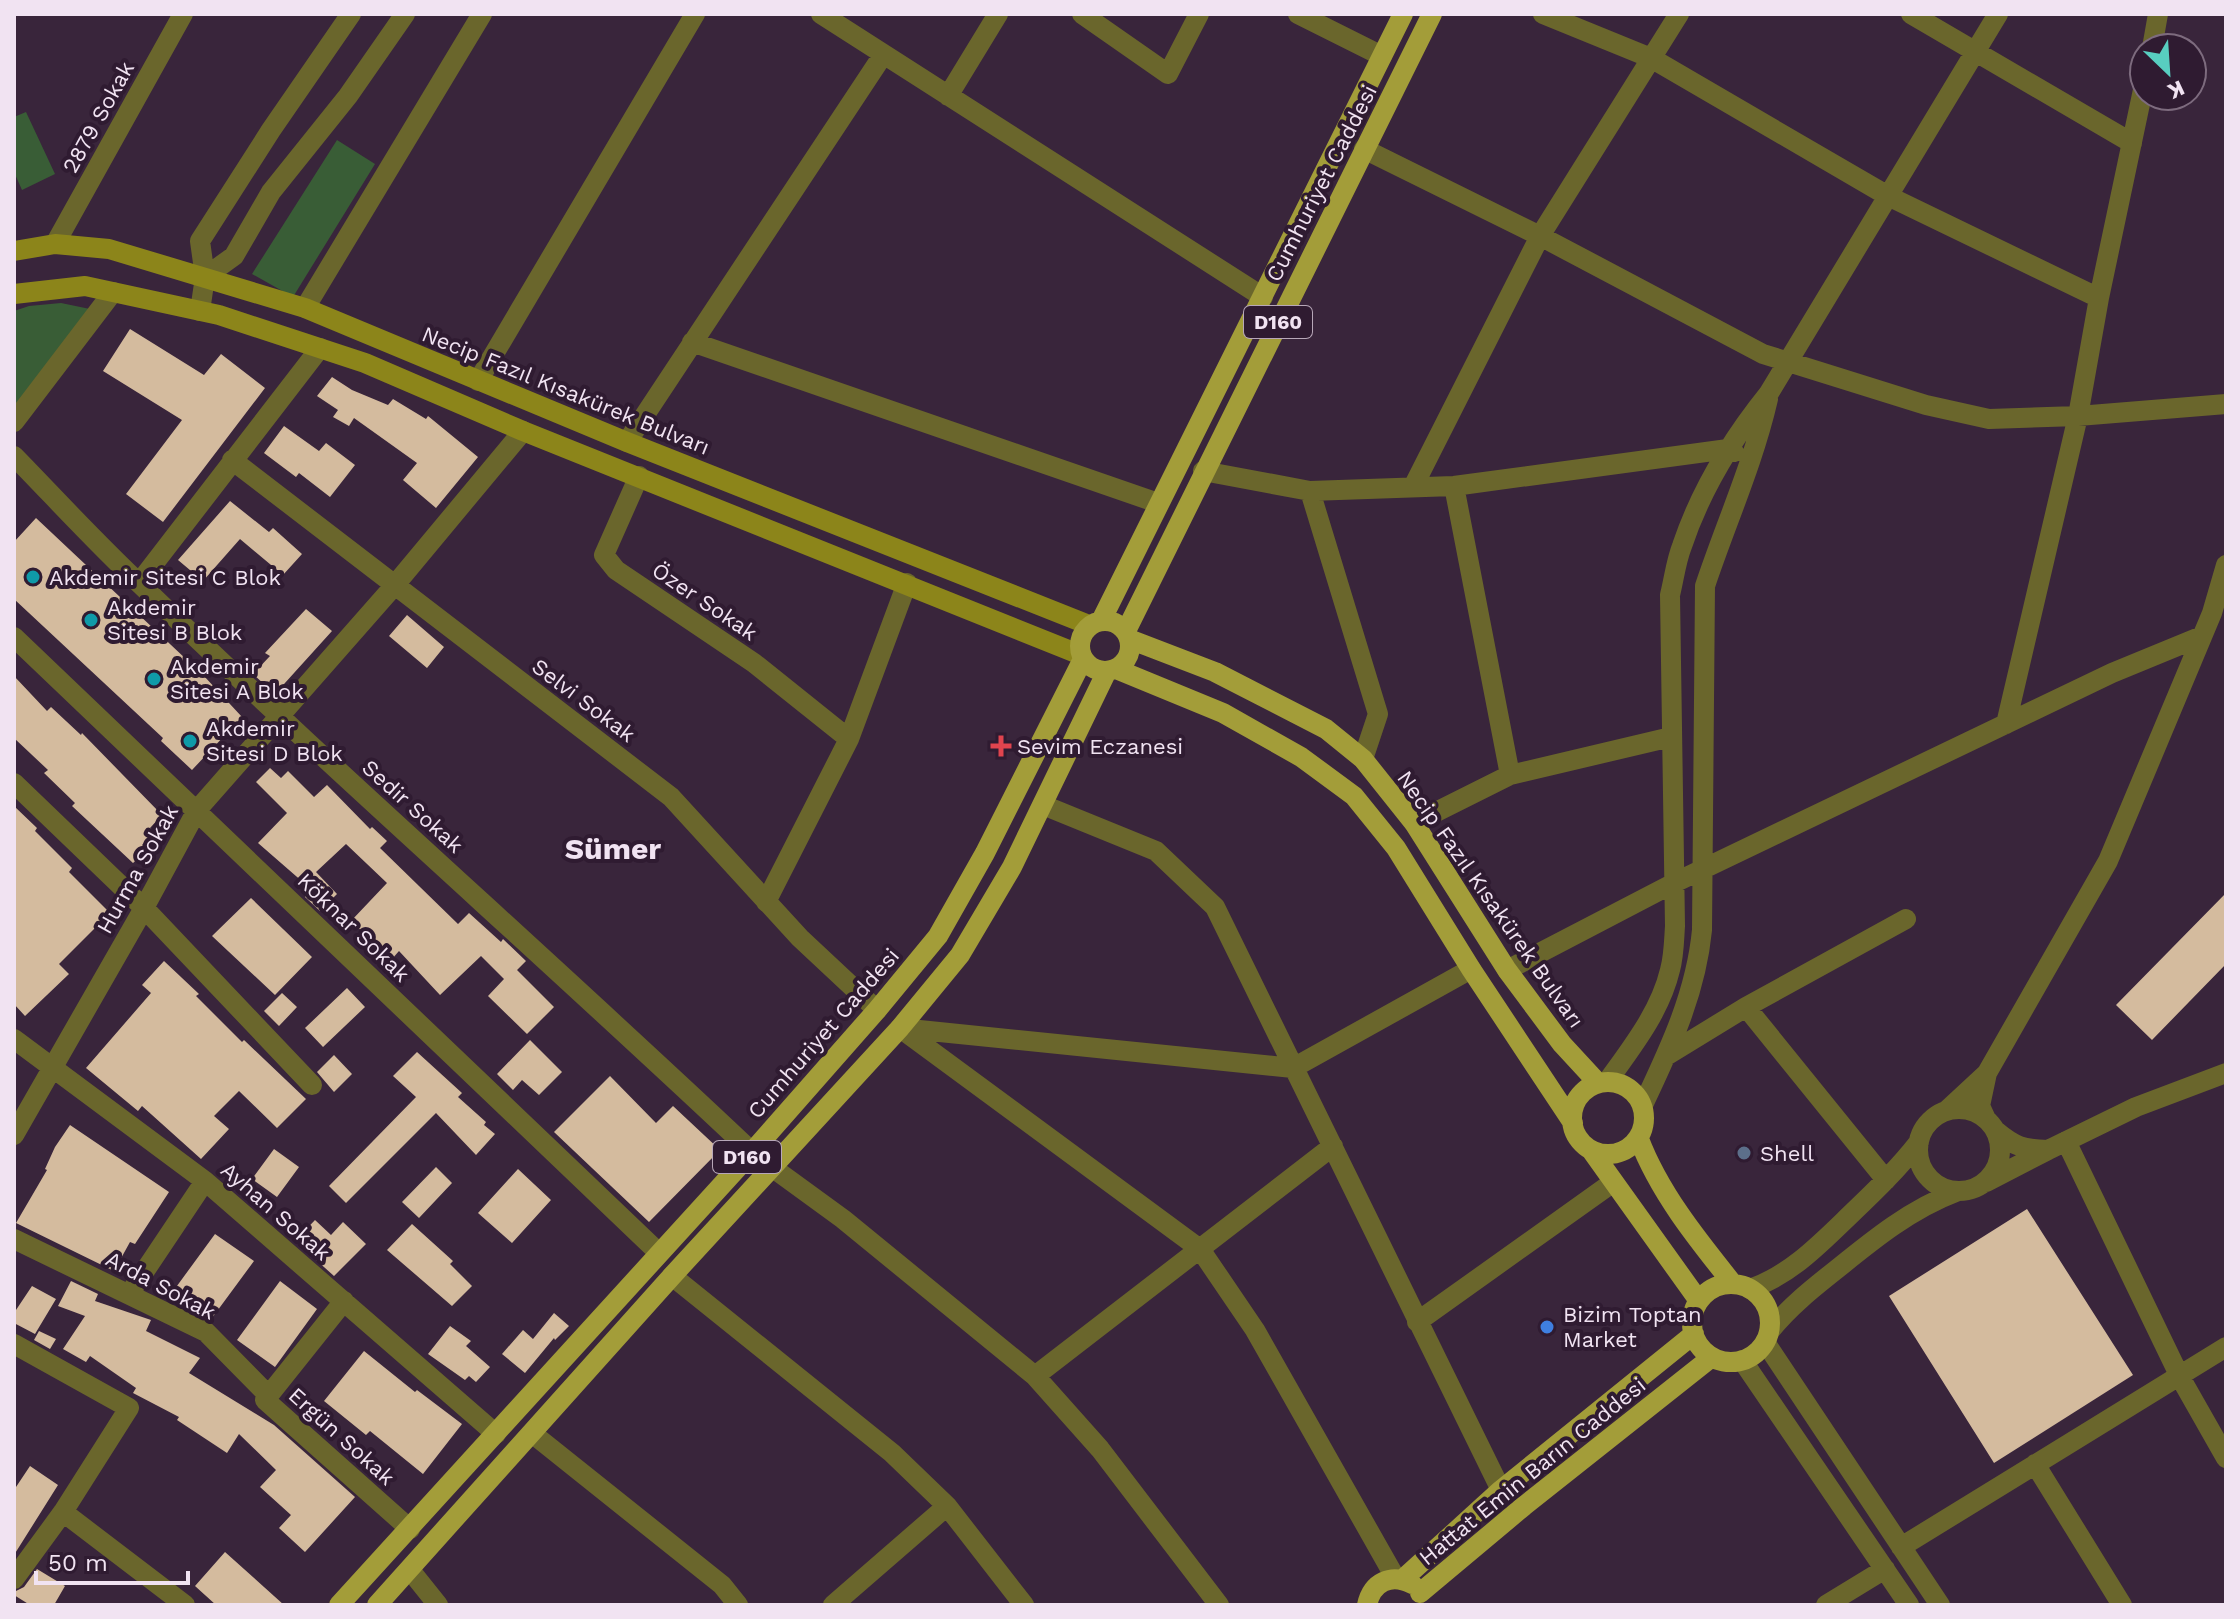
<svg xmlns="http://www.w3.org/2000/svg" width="2240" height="1619" viewBox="0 0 2240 1619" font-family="'Work Sans',sans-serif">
	<rect width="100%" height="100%" fill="#39253b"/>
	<path fill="#395d36" d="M26 112 55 174 22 190 14 172V117Z
		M337 140 375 164 293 297 252 274Z
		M61 303 90 309 14 409V311L29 306Z"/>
	<path fill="#d4bb9e" d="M130 329 204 375 221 354 265 388 163 522 126 494 182 420 103 371Z
		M332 377 352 390 388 405 393 399 426 419 428 416 478 457 436 508 403 480 417 463 354 418 349 426 333 417 338 410 317 396Z
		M284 426 319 451 326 443 355 465 330 497 299 473 296 477 264 453Z
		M230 501 269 532 273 528 302 554 283 575 240 539 203 581 178 560Z
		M36 518 204 676 242 717 192 770 161 741 163 738 14 599V542Z
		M306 609 332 631 275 694 253 674 270 656 265 653Z
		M407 615 444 647 427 668 389 636Z
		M14 676 47 711 51 707 81 735 82 733 162 815 150 828 154 832 142 845 147 850 133 863 72 806 75 803 44 773 48 770 14 738Z
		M270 768 281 778 288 771 314 797 327 785 370 829 372 827 387 841 380 848 458 924 469 913 501 942 503 939 526 961 517 970 554 1007 527 1034 488 996 504 979 481 956 440 995 399 951 392 959 351 921 387 883 346 844 316 872 337 894 320 911 305 897 312 890 258 843 287 813 256 782Z
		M14 806 37 828 35 831 72 868 69 872 110 913 59 964 69 974 25 1016 14 1004Z
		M2226 893V964L2152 1040 2116 1005Z
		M251 898 312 957 275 995 212 936Z
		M164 961 199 994 196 996 242 1042 244 1040 306 1099 277 1128 239 1091 214 1116 229 1129 201 1159 142 1106 138 1111 86 1068 151 993 142 985Z
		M347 988 365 1007 323 1047 305 1028Z
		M282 993 297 1007 279 1026 264 1011Z
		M530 1040 562 1072 539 1095 522 1080 513 1090 497 1074Z
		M417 1052 462 1093 458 1097 486 1122 484 1125 495 1134 476 1155 436 1113 346 1203 329 1186 416 1097 393 1076Z
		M334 1055 352 1074 334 1092 317 1072Z
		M610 1076 656 1123 673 1106 720 1150 649 1222 554 1132Z
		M70 1125 169 1192 135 1244 130 1242 114 1271 16 1223 47 1170 45 1169 55 1147Z
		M274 1149 299 1167 277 1197 252 1179Z
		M436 1167 452 1183 419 1218 402 1202Z
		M518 1169 551 1200 512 1243 478 1213Z
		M2027 1209 2133 1375 1994 1463 1889 1296Z
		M315 1220 331 1235 343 1222 366 1244 334 1276 295 1241Z
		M412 1224 453 1261 450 1264 472 1286 452 1306 387 1250Z
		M215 1234 254 1261 212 1318 174 1290Z
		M71 1281 98 1294 95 1301 151 1320 146 1331 200 1358 189 1373 274 1425 355 1497 305 1552 279 1528 291 1515 260 1487 276 1470 239 1434 227 1453 177 1420 179 1417 133 1393 136 1388 90 1356 86 1362 63 1349 85 1316 58 1306Z
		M280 1281 317 1309 275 1367 237 1340Z
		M32 1286 56 1299 35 1334 14 1323V1313Z
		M554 1313 569 1326 555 1340 554 1338 525 1373 502 1354 523 1330 533 1339Z
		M450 1326 471 1341 466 1346 490 1367 476 1382 469 1376 465 1380 428 1354Z
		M39 1331 56 1339 50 1349 34 1340Z
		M364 1351 415 1392 417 1390 462 1424 423 1474 370 1431 366 1435 324 1401Z
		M30 1466 58 1485 14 1555V1490Z
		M225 1552 284 1605H216L195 1586Z
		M37 1569 65 1586 54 1605H30L14 1595V1592L24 1587Z"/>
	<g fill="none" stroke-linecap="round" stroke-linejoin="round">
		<path stroke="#6a662c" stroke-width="20" d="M821 14 1263 297
			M1082 14 1168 74 1199 14
			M1298 14 1382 56
			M1543 14 1651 58 1888 196 2099 298
			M1911 14 2132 143
			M2152 48 2158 14
			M948 96 998 14
			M1364 149 1540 236 1763 354 1926 405 1989 419 2078 416 2226 404
			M55 244 183 14
			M205 277 234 256 271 192 348 96 405 14
			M305 308 482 14
			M200 311 205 277 200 241 271 130 351 14
			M692 342 1158 503
			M478 381 695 14
			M14 422 113 292
			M627 442 883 55
			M14 456C56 499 97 544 141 585 341 778 550 961 752 1152
			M232 460 671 797 800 938 877 1010
			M1203 471 1310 491 1454 486 1728 449 1734 452
			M639 476 604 555 616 570 754 663 849 739
			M1414 485 1540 236 1679 14
			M1310 491 1378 714 1363 759
			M139 583 320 348
			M14 637 659 1253
			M2006 724 2078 416 2099 298 2144 85
			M1510 775 1671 737
			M14 783 144 908 312 1085
			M1043 805 1156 851 1215 907 1501 1490
			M1414 823 1510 775 1454 486
			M766 902 849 739 907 583
			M1507 970 1674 883 2112 673 2202 636
			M1746 1007 1886 1180
			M900 1028 1200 1249 1255 1330 1396 1579
			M900 1028 1293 1068 1471 969
			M14 1039 205 1181 496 1434
			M1666 1056 1746 1007 1906 919
			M1987 1073 2108 861 2212 613 2226 565
			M1607 1082C1632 1047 1660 1012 1670 970 1674 956 1674 940 1675 926L1670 595C1674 579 1676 561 1682 546 1701 489 1732 439 1769 393L1998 14
			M1643 1105C1670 1048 1696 993 1702 930L1705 586C1726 523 1753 464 1768 399
			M1918 1150a41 41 0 1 1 82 0a41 41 0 1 1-82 0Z
			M1946 1111 1987 1073 1980 1106 1986 1119
			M14 1135 144 908 197 810 394 586 523 431
			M2066 1141 2180 1377 2226 1458
			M2048 1150 2136 1107 2226 1073
			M773 1168 843 1219 1035 1376 1100 1449 1219 1605
			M1986 1182 2048 1150C2023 1149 2015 1147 1996 1131
			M14 1239 206 1332 269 1396
			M672 1276 892 1453 947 1506 1024 1605
			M1750 1289C1790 1275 1819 1245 1850 1215 1874 1192 1898 1169 1919 1142
			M130 1293 205 1181
			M344 1301 265 1400 410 1529
			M1417 1322 1612 1183
			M1769 1332C1789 1307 1813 1288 1837 1269 1874 1239 1911 1209 1956 1192
			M1765 1342 1940 1605
			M14 1344 129 1408 63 1512 14 1579
			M1742 1360 1909 1605
			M1035 1376 1333 1146
			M533 1434 722 1585 738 1605
			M2035 1464 2122 1605
			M63 1512 185 1605
			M1901 1547 2226 1347
			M410 1570 438 1605
			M833 1605 947 1506
			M1826 1605 1885 1569"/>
		<path stroke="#8c851a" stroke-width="20" d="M14 251 55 244 109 249 305 308 627 442 1089 625
			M14 294 85 286 219 315 365 363 523 431 1081 655"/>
		<path stroke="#a39d39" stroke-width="20" d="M1080 646a25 25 0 1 1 50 0a25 25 0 1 1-50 0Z
			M1101 621 1403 14
			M1126 631 1432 14
			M1129 639 1215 672 1326 729 1363 759 1414 823 1507 970 1562 1044 1598 1083
			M1116 669 1223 713 1301 757 1354 796 1396 848 1471 969 1573 1123
			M1572 1118a36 36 0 1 1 72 0a36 36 0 1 1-72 0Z
			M1639 1139C1659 1192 1697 1239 1733 1284
			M1591 1150 1699 1301
			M1692 1323a39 39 0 1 1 78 0a39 39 0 1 1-78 0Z
			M1402 1580 1501 1490 1694 1334
			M1420 1593 1524 1506 1712 1357
			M339 1605 752 1152 877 1010 938 936 985 853 1083 659
			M377 1605 672 1276 900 1028 960 955 1012 867 1107 671
			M1367 1605C1372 1582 1391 1573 1412 1584"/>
	</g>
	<g fill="#0f9aa8" stroke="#2f1b31" stroke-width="3">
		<circle cx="33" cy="577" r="8"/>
		<circle cx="91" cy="620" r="8"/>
		<circle cx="154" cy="679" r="8"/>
		<circle cx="190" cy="741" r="8"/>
	</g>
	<path fill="#e0444e" stroke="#2f1b31" stroke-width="3" d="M997 734h8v8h8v8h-8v8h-8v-8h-8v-8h8z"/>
	<circle fill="#5c6f8a" stroke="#2f1b31" stroke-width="3" cx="1744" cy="1153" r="8"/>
	<circle fill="#3f7fe0" stroke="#2f1b31" stroke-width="3" cx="1547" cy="1327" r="8"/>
	<g text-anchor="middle" stroke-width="8" stroke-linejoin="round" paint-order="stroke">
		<g fill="#2f1b31" stroke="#b7a7b8" stroke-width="2">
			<rect x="1244" y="306" width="68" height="32" rx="6"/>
			<rect x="713" y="1141" width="68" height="32" rx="6"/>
		</g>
		<g font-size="20" font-weight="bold" fill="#f1e3f2">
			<text x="1278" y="329">D160</text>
			<text x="747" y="1164">D160</text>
		</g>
		<g font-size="22" fill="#f1e3f2" stroke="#2f1b31">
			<text transform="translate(98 117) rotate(-61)" y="8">2879 Sokak</text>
			<text transform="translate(1321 183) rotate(-63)" y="8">Cumhuriyet Caddesi</text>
			<text transform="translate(566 390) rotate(22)" y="8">Necip Fazıl Kısakürek Bulvarı</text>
			<text transform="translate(705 601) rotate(34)" y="8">Özer Sokak</text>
			<text transform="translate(584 700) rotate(37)" y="8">Selvi Sokak</text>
			<text transform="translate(413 806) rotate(42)" y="8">Sedir Sokak</text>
			<text transform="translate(137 869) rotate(-61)" y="8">Hurma Sokak</text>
			<text transform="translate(1491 899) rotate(55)" y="8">Necip Fazıl Kısakürek Bulvarı</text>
			<text transform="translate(354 927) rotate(44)" y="8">Köknar Sokak</text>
			<text transform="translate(823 1033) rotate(-49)" y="8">Cumhuriyet Caddesi</text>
			<text transform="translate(276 1211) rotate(41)" y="8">Ayhan Sokak</text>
			<text transform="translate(161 1285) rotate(28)" y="8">Arda Sokak</text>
			<text transform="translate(342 1436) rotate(42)" y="8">Ergün Sokak</text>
			<text transform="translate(1532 1471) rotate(-39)" y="8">Hattat Emin Barın Caddesi</text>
		</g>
		<g font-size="22" fill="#f1e3f2" stroke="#2f1b31" text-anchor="start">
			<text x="49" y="585">Akdemir Sitesi C Blok</text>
			<text x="107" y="615">Akdemir<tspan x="107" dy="25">Sitesi B Blok</tspan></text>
			<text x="170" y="674">Akdemir<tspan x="170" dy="25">Sitesi A Blok</tspan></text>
			<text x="206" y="736">Akdemir<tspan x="206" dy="25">Sitesi D Blok</tspan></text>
			<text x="1017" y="754">Sevim Eczanesi</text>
			<text x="1760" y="1161">Shell</text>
			<text x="1563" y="1322">Bizim Toptan<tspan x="1563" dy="25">Market</tspan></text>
		</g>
		<g font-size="30" font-weight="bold" fill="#f1e3f2" stroke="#2f1b31">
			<text x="613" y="859">Sümer</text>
		</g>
	</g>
	<rect width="2240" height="1619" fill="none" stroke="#f1e3f2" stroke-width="32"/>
	<g transform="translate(2168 72) rotate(155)"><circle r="38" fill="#2f1b31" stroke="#7d6b7e" stroke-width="2"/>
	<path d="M0-6L14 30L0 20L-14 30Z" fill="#58cec0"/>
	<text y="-12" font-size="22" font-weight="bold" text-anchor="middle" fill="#f1e3f2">K</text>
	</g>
	<path d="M36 1571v12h152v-12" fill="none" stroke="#f1e3f2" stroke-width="4"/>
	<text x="48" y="1571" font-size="24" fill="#f1e3f2" stroke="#2f1b31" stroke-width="6" paint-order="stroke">50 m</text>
</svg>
